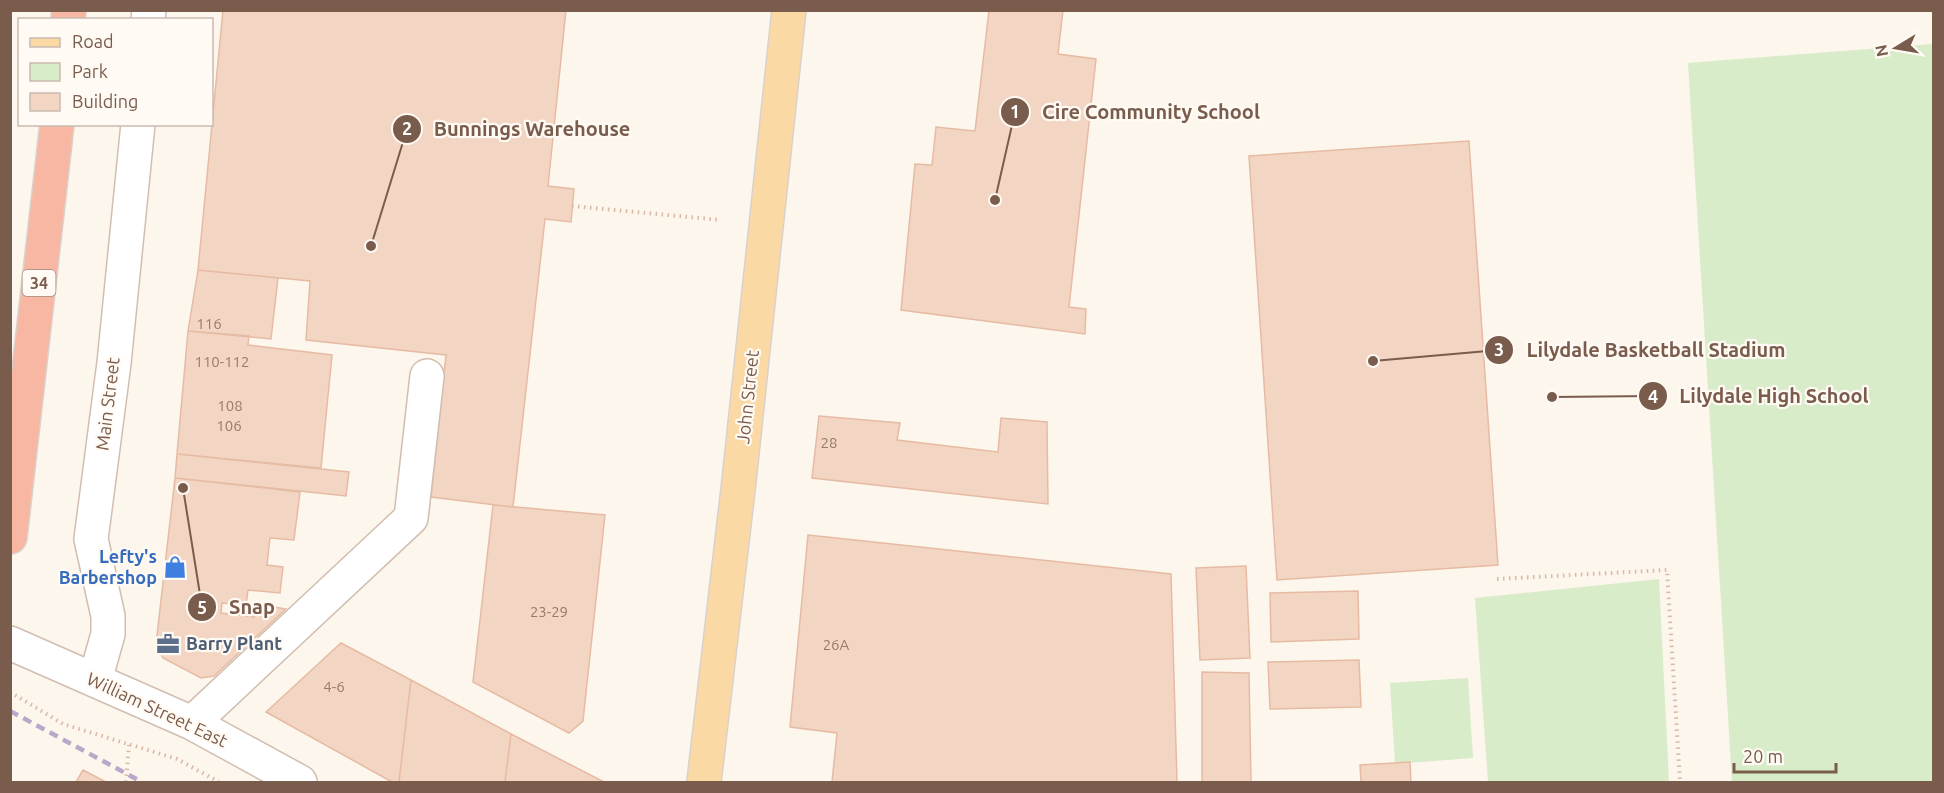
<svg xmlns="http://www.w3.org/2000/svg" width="1944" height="793" viewBox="0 0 1944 793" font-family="Ubuntu,sans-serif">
	<rect width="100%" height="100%" fill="#fdf6ec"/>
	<path fill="#d8ecc9" d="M1933 44V782H1732L1688 63Z
		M1659 579 1669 782H1488L1475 598Z
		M1468 678 1473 758 1395 764 1390 683Z"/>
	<path fill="#f3d5c3" stroke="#e6bba3" stroke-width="1.5" d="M223 10H566L548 186 574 189 571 222 545 219 513 507 431 497 446 355 306 340 310 281 198 270Z
		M989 10H1063L1058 54 1096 59 1069 307 1086 309 1085 334 901 310 915 164 932 165 936 127 975 131Z
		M1469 141 1498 565 1277 580 1249 156Z
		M198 270 278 278 271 339 188 331Z
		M188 331 249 336 248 345 332 355 321 468 177 454Z
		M819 416 900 423 897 440 998 452 1001 418 1047 422 1048 504 812 478Z
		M177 454 349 472 346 496 175 478Z
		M175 478 300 492 294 540 270 538 267 565 283 567 280 593 248 590 246 605 222 603 221 613 254 617 255 604 286 609 214 676 201 678 163 658 156 644Z
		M493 505 605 515 583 721 569 733 473 682Z
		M808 535 1171 574 1177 782H832L837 733 790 727Z
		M1246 566 1250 658 1200 660 1196 568Z
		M1358 591 1359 639 1271 642 1270 593Z
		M341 643 411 680 399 782H392L266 712Z
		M1359 660 1361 707 1270 709 1268 662Z
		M1202 672 1249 673 1251 782H1202Z
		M411 680 511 734 505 782H399Z
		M511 734 604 782H505Z
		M1410 762 1411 782H1361L1360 765Z
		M83 770 106 782H76Z"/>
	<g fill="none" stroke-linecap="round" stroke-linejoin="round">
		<g stroke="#d1beb0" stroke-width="36">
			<path id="minor" d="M148 20 149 10
				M10 643 192 723 300 782
				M95 680 108 634V616L91 539 114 363 138 124
				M192 723 411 518 427 376"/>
		</g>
		<g stroke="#dad1cd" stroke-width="36">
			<path id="major" d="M704 782 739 481 789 10"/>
		</g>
		<g stroke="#dad1cd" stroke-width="36">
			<path id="highway" d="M68 20 69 10
				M10 537 57 124"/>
		</g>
		<path stroke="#d9b8a5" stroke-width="4" stroke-dasharray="1.5 4.5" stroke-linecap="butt" d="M572 206 721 220
			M1497 579 1667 570 1680 782
			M10 692 63 724 177 759 219 782
			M126 782 129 745"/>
		<use href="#minor" stroke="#fff" stroke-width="33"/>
		<use href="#major" stroke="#fbd9a5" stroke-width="33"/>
		<use href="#highway" stroke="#f7b7a3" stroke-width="33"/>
		<path stroke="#b9a8c9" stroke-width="4.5" stroke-dasharray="9 6" stroke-linecap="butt" d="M10 711 142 782"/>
	</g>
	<defs>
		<g id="shop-bare" transform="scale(1.8)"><path d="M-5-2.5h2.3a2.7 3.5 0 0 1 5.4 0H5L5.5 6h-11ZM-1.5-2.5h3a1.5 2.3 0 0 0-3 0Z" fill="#3f7fe0" stroke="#fffaf3" stroke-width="2.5" paint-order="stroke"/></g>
		<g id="office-bare" transform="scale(1.8)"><path d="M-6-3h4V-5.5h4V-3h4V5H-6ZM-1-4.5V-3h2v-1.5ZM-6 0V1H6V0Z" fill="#5c6f8a" stroke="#fffaf3" stroke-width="2.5" paint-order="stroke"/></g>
	</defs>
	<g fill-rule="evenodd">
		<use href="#shop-bare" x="175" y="567"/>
		<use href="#office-bare" x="168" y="644"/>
	</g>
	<g text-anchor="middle" stroke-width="4.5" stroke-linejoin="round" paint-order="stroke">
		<g font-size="15" fill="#987a6a">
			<text x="209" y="329">116</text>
			<text x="222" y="367">110-112</text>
			<text x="230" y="411">108</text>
			<text x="229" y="431">106</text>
			<text x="829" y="448">28</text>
			<text x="549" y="617">23-29</text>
			<text x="836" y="650">26A</text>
			<text x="334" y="692">4-6</text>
		</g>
		<rect fill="#fffaf3" stroke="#a28b7f" stroke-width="1.5" x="22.5" y="270" width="33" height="26" rx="4.5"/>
		<g font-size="16" font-weight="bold" fill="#7a5c4d">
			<text x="39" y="289">34</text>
		</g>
		<g font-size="18" fill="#7a5c4d" stroke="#fffaf3">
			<text transform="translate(748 397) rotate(-84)" y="6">John Street</text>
			<text transform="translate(108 404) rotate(-83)" y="6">Main Street</text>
			<text transform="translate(157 710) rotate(25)" y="6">William Street East</text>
		</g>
		<g font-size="18" font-weight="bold" fill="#366cbe" stroke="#fffaf3" text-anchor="end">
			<text x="157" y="563">Lefty's<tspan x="157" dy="21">Barbershop</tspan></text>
		</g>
		<g font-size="18" font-weight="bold" fill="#4e5e75" stroke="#fffaf3" text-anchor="start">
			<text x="186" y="650">Barry Plant</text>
		</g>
	</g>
	<path fill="none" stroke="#7a5c4d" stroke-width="2" d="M995 200L1015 112M371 246L407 129M1373 361L1499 350M1552 397L1653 396M183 488L202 607"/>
	<g fill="#7a5c4d" stroke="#fffaf3" stroke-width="2">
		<circle cx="995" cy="200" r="6"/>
		<circle cx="371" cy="246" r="6"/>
		<circle cx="1373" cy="361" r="6"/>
		<circle cx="1552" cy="397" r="6"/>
		<circle cx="183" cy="488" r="6"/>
		<circle cx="1015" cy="112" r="15"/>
		<circle cx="407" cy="129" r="15"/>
		<circle cx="1499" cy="350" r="15"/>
		<circle cx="1653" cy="396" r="15"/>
		<circle cx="202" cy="607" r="15"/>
	</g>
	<g font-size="18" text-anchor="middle" font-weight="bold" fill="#fff">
		<text x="1015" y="118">1</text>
		<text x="407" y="135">2</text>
		<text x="1499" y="356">3</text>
		<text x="1653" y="403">4</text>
		<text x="202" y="614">5</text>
	</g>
	<g font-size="20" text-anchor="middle" font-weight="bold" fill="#7a5c4d" stroke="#fffaf3" stroke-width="4.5" stroke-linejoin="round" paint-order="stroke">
		<text x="1151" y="119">Cire Community School</text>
		<text x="532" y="136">Bunnings Warehouse</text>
		<text x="1656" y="357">Lilydale Basketball Stadium</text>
		<text x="1774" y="403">Lilydale High School</text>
		<text x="252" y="614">Snap</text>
	</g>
	<rect width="1944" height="793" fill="none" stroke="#7a5c4d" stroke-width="24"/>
	<rect x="18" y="18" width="195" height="108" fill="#fffaf3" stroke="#cabbb1" stroke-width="1.5"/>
	<rect x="30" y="38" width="30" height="9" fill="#fbd9a5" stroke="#cabbb1" stroke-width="1.5"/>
	<text x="72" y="48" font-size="18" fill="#7a5c4d">Road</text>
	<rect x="30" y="63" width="30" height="18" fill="#d8ecc9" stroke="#cabbb1" stroke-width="1.5"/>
	<text x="72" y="78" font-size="18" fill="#7a5c4d">Park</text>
	<rect x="30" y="93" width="30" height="18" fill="#f3d5c3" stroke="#cabbb1" stroke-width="1.5"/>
	<text x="72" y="108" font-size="18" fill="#7a5c4d">Building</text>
	<g transform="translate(1896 48) rotate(259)" stroke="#fffaf3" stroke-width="4.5" paint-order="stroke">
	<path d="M0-4.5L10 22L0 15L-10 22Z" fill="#7a5c4d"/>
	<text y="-9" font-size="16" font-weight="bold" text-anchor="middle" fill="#7a5c4d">N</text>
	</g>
	<path d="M1734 763v9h102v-9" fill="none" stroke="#7a5c4d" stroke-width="3"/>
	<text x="1743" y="763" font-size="18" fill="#7a5c4d" stroke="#fffaf3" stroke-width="4.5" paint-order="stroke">20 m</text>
</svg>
